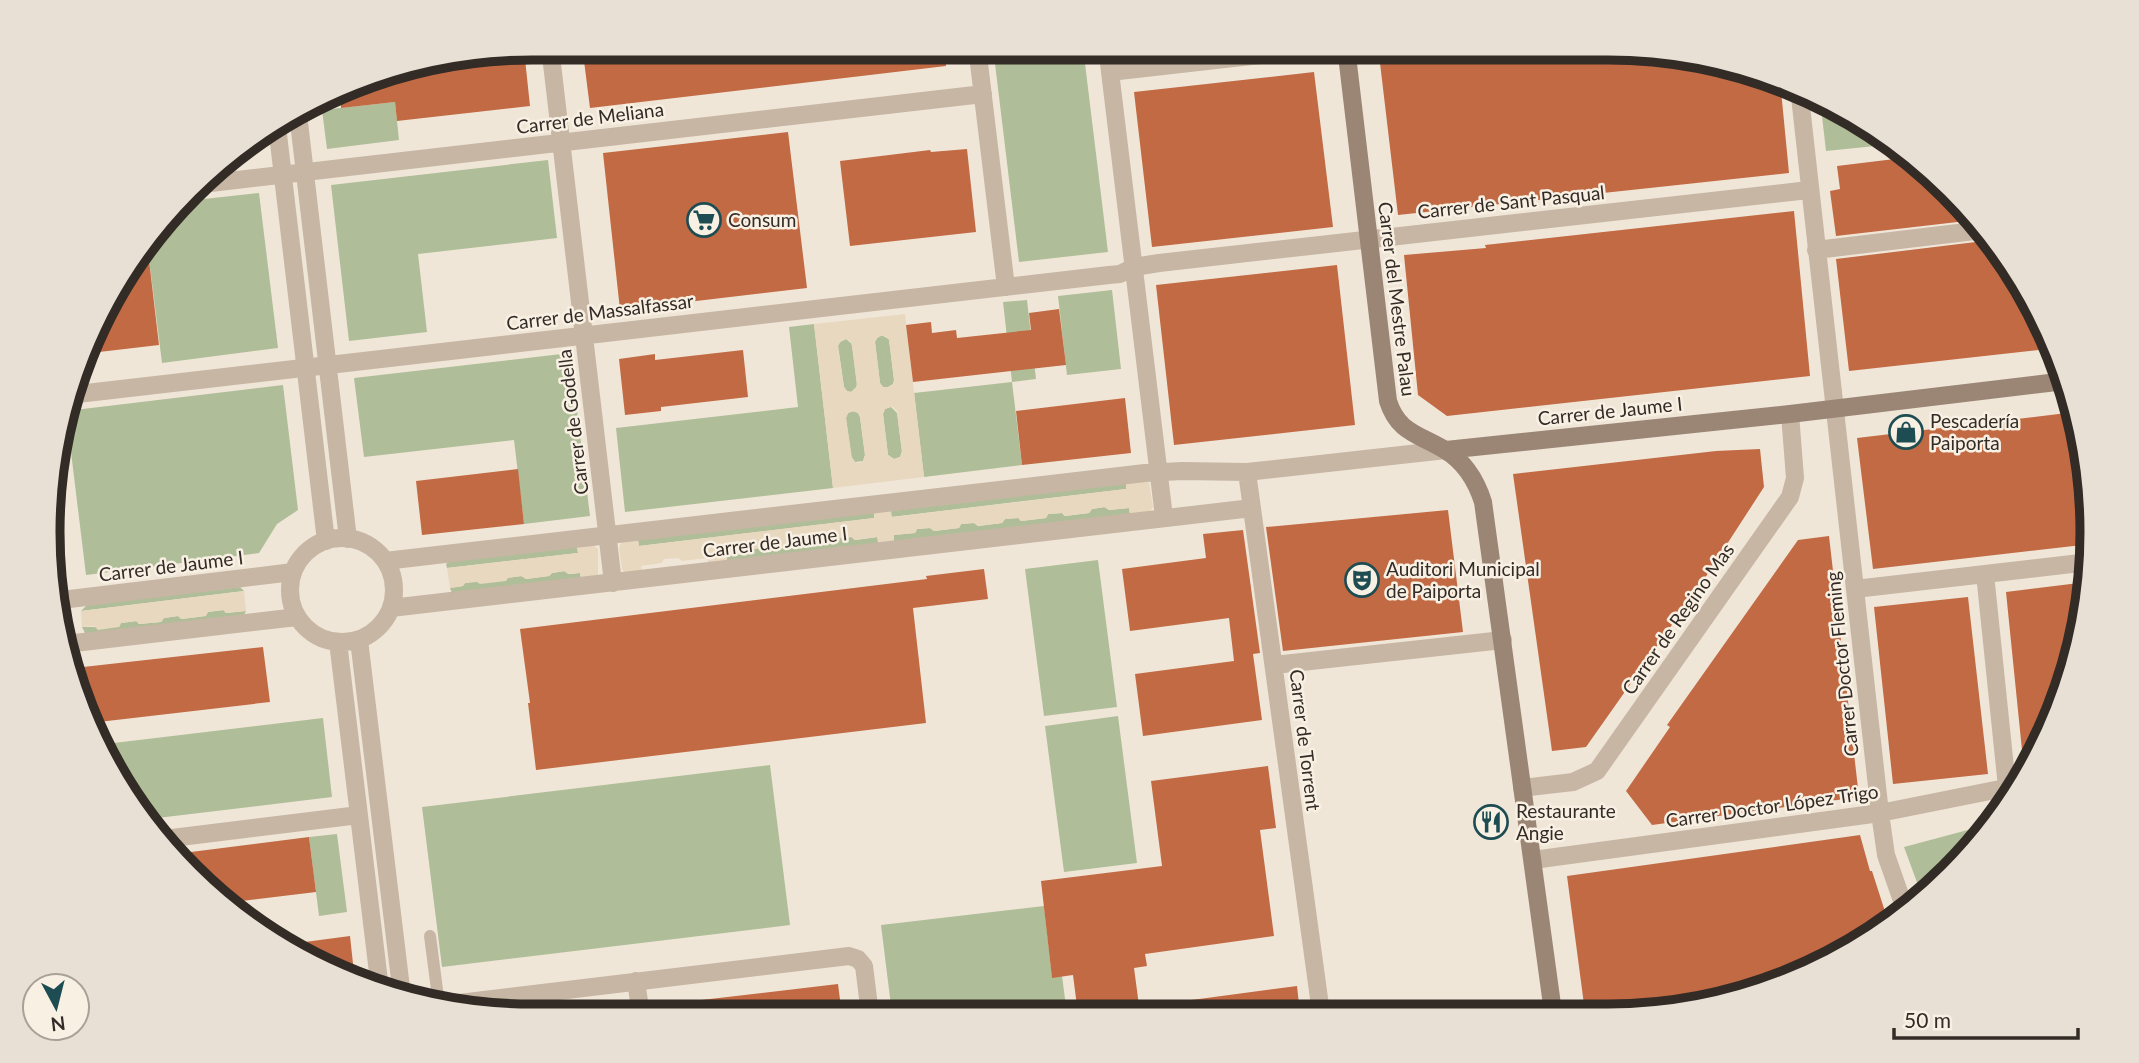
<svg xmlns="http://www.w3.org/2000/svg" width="2139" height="1063" viewBox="0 0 2139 1063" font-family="Lato,sans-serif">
	<rect width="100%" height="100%" fill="#f0e6d8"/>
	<path fill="#afbe98" d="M993 47H1083L1108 252 1019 262Z
		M1820 99 1877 129 1895 144 1826 151Z
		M395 102 399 140 327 149 322 110Z
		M548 160 557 238 418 254 427 332 349 341 331 185Z
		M259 193 278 348 162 363 147 243 186 201Z
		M1112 290 1121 369 1067 375 1058 296Z
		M1027 300 1036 379 1012 382 1022 465 924 477 914 393 1012 382 1003 302Z
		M814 324 833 488 625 512 616 428 798 407 789 327Z
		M881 335 889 339 894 380 893 384 888 387H883L880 383 875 342 877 338Z
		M846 339 852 344 857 384 856 388 851 392 847 391 844 387 838 346 840 342Z
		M570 353 590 516 524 524 514 440 364 457 354 378Z
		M283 385 298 510 277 524 259 553 86 575 66 411Z
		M891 407 897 413 902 451 900 457 894 459 888 455 883 414 885 409Z
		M854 411 858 413 860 417 865 455 863 461 855 462 851 456 846 418 848 413Z
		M1126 483V489L891 517V511Z
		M1105 507 1109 510 1129 508 1130 514 894 541 893 535 915 533 917 529 930 528 934 531 959 528 961 524 974 523 978 526 1002 523 1005 519 1019 518 1021 521 1046 518 1048 514 1062 513 1065 516 1089 513 1092 509Z
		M874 512 875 518 639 546 638 540Z
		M852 537 855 540 878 537V543L727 561 726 556 749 553 752 549 809 542 812 545 838 542 840 538Z
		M577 547 578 553 447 568 446 564 450 561Z
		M1098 560 1117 707 1044 716 1025 569Z
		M565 571 569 574 580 573 581 579 452 593 450 588 463 586 465 583 522 576 526 579 549 576 552 573Z
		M240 587 244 591 81 611 87 605Z
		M224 610 226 613 246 611 243 617 86 635 82 627H119L121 623 137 621 139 624 161 622 164 618 178 616 182 619 205 616 208 612Z
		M1118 716 1137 863 1064 872 1045 726Z
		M323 718 332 797 149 819 97 745Z
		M770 765 790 925 442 967 422 807Z
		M1994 823 1991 827 1922 896 1904 847Z
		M337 834 347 912 319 916 309 837Z
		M1044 906 1052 977 1062 976 1067 1014H892L881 925Z"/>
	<path fill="#e8d8bf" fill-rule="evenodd" d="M905 314 924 477 833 488 814 324ZM881 336H885L889 340 894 380 893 384 888 387H883L880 383 875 342 877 338ZM846 339 850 341 852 346 857 386 851 392 847 391 844 387 838 346 840 342ZM889 407H893L897 411 902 453 900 457 894 459 888 455 883 414 885 409ZM852 411 858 413 860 417 865 455 863 461 859 463 855 462 852 458 846 418 848 413Z
		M1146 481 1149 483 1153 507 1150 511 1130 514 1129 508 1109 510 1104 507 1092 509 1089 513 1065 516 1062 513 1048 514 1046 518 1021 521 1018 518 1005 519 1002 523 978 526 974 523 961 524 959 528 934 531 930 528 917 529 915 533 894 535V541L878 543 877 537 855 540 851 537 840 538 838 542 811 545 808 542 796 544 794 547 769 550 765 548 752 549 749 553 727 556V561L709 564 707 558 682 561 678 558 664 559 662 563 641 566 642 571 624 572 622 569 619 548 622 541 638 540 639 546 874 518V512L891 511 892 517 1126 489V483Z
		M593 545 598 549V576L581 579 580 573 568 574 564 571 552 573 549 576 526 579 521 576 508 578 506 581 480 584 477 582 465 583 463 586 450 588 447 568 578 553 577 547Z
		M244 591 246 611 226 613 223 610 208 612 206 616 181 619 178 616 164 618 161 622 139 624 136 621 121 623 119 627 98 630 94 626 82 627 81 611Z"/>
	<path fill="#c26a43" d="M631 47H944L946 66 590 108 583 53Z
		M1515 47H1608L1702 57 1780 80 1789 173 1398 215 1380 63Z
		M525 59 530 106 397 121 395 102 341 108 340 92 359 82 392 78V75Z
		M1314 72 1333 227 1152 247 1134 92Z
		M788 132 807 288 620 310 603 153Z
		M967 149 976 232 850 246 840 161 930 150 931 152Z
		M1911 157 1950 189 1975 220 1836 236 1830 191 1840 189 1837 166Z
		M1794 211 1810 376 1447 416 1418 395 1404 255 1486 248 1485 245Z
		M1990 238 2010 263 2056 348 1849 371 1836 259 1984 241Z
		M147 243 159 345 82 354 129 263Z
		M1337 265 1355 425 1174 445 1156 285Z
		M1059 309 1066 365 913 382 906 325 931 322 932 333 956 330 957 338 1031 330 1029 313Z
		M743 350 748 397 661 407V411L625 415 619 359 655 354V360Z
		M1125 398 1131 453 1022 465 1016 411Z
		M2075 412 2083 437 2092 532 2091 544 1873 569 1857 438Z
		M1760 449 1764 487 1705 578 1586 747 1552 751 1513 474 1716 451Z
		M518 469 524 524 422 535 416 481Z
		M1448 510 1463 632 1283 651 1266 527Z
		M1243 530 1260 653 1253 654 1262 720 1143 736 1135 674 1234 661 1229 618 1130 631 1122 569 1206 558 1203 534Z
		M1829 536 1859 797 1652 825 1626 791 1670 727 1667 725 1798 540Z
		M984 569 988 599 913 608 926 723 536 770 528 703H530L520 629 927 579 926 576Z
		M2087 582 2082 626 2055 717 2024 770 2006 592Z
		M1968 597 1988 774 1893 784 1874 607Z
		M263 647 270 702 90 723 74 668Z
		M1268 766 1276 828 1260 830 1274 936 1145 954 1147 966 1134 968 1140 1013 1078 1014 1073 975 1052 978 1041 881 1162 866 1151 781Z
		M1860 835 1870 871H1872L1889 924 1793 979 1671 1012H1585L1567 876Z
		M309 837 316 892 225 903 189 874 175 854Z
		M350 936 355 982 346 979 282 945Z
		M838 984 842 1015H685L684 1002Z
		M1297 986 1300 1013H1185L1184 1001Z"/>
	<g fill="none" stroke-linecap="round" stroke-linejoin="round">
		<path stroke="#c7b6a4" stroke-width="12" d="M430 936 439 1005"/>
		<path stroke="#c7b6a4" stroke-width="18" d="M550 47 613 583
			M977 47 1006 287
			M1107 47 1164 517
			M1110 72 1332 47
			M1799 88 1880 813 1886 855 1906 912
			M298 114 348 539
			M277 126 326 541
			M202 184 983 94
			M1816 250 1983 230
			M69 395 1109 275 1120 274 1134 267 1159 263 1809 190
			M1247 472 1321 1013
			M290 590a52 52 0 1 1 104 0a52 52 0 1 1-104 0Z
			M53 551 62 631
			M385 561 1145 473 1182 471 1247 472 1446 450
			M1985 574 2007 787
			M1855 589 2089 562
			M53 601 293 572
			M391 608 1252 508
			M359 640 402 996
			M338 642 380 989
			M66 644 297 617
			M1274 665 1503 640
			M1522 788 1573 782 1597 771 1790 497 1795 478 1790 414
			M164 839 359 815
			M1533 860 1880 813 2015 786
			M636 981 641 1015
			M434 1006 849 956 858 959 864 966 870 1014"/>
		<path stroke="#9b8676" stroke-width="18" d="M1346 47 1388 401C1398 433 1419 434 1445 450 1465 462 1476 480 1483 502L1553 1012
			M1446 450 1790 414 2065 381"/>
	</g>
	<defs>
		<g id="supermarket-ring" transform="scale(1.75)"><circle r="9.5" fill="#f8f0e3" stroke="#1d4c53" stroke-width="1.5"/><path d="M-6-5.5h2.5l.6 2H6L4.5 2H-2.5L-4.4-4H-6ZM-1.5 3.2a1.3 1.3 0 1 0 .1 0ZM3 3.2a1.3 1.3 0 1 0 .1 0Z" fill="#1d4c53"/></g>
		<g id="shop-ring" transform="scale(1.75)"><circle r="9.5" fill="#f8f0e3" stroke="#1d4c53" stroke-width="1.5"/><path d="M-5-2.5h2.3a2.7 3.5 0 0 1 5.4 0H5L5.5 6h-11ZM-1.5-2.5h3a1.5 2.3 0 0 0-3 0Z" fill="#1d4c53"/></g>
		<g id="theatre-ring" transform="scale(1.75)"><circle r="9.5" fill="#f8f0e3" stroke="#1d4c53" stroke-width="1.5"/><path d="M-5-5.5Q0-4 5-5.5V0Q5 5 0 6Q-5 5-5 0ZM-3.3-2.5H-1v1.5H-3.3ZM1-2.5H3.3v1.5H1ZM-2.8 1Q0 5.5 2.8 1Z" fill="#1d4c53"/></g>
		<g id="restaurant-ring" transform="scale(1.75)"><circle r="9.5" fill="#f8f0e3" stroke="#1d4c53" stroke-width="1.5"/><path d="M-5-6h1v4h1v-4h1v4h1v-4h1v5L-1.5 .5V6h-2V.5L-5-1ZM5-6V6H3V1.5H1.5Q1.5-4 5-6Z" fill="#1d4c53"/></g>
	</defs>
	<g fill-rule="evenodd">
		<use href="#supermarket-ring" x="704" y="220"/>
		<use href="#shop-ring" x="1906" y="432"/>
		<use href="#theatre-ring" x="1362" y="580"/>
		<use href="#restaurant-ring" x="1491" y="822"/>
	</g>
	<g text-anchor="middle" stroke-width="5" stroke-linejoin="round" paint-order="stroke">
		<g font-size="19" fill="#332b26" stroke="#f8f0e3">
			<text transform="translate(590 118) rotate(-7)" y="7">Carrer de Meliana</text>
			<text transform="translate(1511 202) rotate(-6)" y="7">Carrer de Sant Pasqual</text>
			<text transform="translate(1397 299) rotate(83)" y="7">Carrer del Mestre Palau</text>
			<text transform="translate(600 312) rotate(-7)" y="7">Carrer de Massalfassar</text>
			<text transform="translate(1610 411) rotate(-6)" y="7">Carrer de Jaume I</text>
			<text transform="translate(573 422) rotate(-97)" y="7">Carrer de Godella</text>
			<text transform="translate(775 542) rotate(-7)" y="7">Carrer de Jaume I</text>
			<text transform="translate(171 566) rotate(-7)" y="7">Carrer de Jaume I</text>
			<text transform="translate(1678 619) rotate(-55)" y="7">Carrer de Regino Mas</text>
			<text transform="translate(1842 664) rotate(-96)" y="7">Carrer Doctor Fleming</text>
			<text transform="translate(1305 740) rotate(83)" y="7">Carrer de Torrent</text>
			<text transform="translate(1772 806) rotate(-8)" y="7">Carrer Doctor López Trigo</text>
		</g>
		<g font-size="19" fill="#332b26" stroke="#f8f0e3" text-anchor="start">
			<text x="728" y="227">Consum</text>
			<text x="1930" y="428">Pescadería<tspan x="1930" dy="22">Paiporta</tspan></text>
			<text x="1386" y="576">Auditori Municipal<tspan x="1386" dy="22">de Paiporta</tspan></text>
			<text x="1516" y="818">Restaurante<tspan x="1516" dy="22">Angie</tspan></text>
		</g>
	</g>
	<path d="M0 0H2139V1063H0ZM532 60H1608A472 472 0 0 1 2080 532V532A472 472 0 0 1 1608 1004H532A472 472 0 0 1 60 532V532A472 472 0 0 1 532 60Z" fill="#e8e0d4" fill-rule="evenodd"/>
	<path fill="none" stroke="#332b26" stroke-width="9" d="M532 60H1608A472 472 0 0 1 2080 532V532A472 472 0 0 1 1608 1004H532A472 472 0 0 1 60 532V532A472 472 0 0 1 532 60Z"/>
	<g transform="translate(56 1007) rotate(173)"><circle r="33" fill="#f8f0e3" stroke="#a9a197" stroke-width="2"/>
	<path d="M0-5L12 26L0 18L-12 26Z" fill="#1d4c53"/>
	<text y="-10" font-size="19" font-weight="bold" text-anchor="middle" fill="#332b26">N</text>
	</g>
	<path d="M1894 1028v10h184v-10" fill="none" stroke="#332b26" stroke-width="3.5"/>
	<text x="1904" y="1028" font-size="21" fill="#332b26" stroke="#f8f0e3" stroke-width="5" paint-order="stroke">50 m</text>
</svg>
